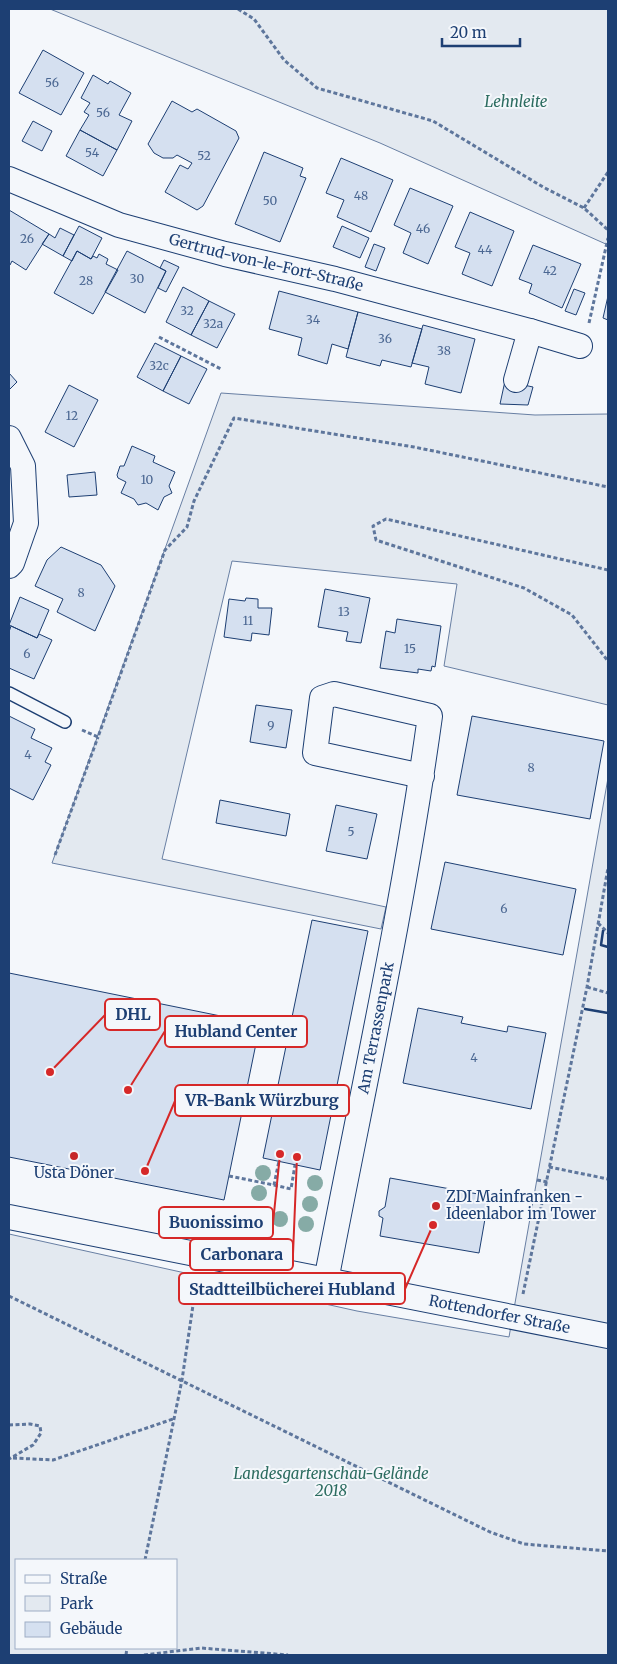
<svg xmlns="http://www.w3.org/2000/svg" width="617" height="1664" viewBox="0 0 617 1664" font-family="Merriweather,serif">
	<rect width="100%" height="100%" fill="#f4f7fb"/>
	<path fill="#e3e9f0" stroke="#687fa3" fill-rule="evenodd" d="M50 9H608V245L380 143Z
		M221 393 535 415 608 414V705L444 666 457 584 232 561 162 859 386 907 381 929 52 863Z
		M608 778V1655H9V1234L357 1311 509 1337ZM16 1560H176V1648H16Z"/>
	<path fill="#d5e0f0" stroke="#1d3f73" d="M43 50 84 73 61 115 19 93Z
		M93 75 108 84 110 81 131 93 119 115 132 121 117 150 80 130 89 115 84 112 90 103 81 98Z
		M172 101 192 112 197 109 236 131 239 138 203 206 197 210 165 192 180 165 188 169 192 163 177 155 173 158H163L154 153 148 144Z
		M33 121 52 131 42 151 22 141Z
		M80 130 117 150 103 176 66 156Z
		M264 152 303 168 300 176 306 178 280 242 235 224Z
		M341 158 393 180 371 232 337 217 344 200 326 193Z
		M410 188 453 206 428 264 403 253 411 233 394 225Z
		M9 210 49 234 26 270 12 261 10 265 9 264Z
		M470 212 514 231 492 286 462 274 470 253 455 247Z
		M79 226 102 238 91 259 77 251 72 261 63 256Z
		M342 226 369 238 360 258 333 247Z
		M60 228 74 235 63 256 42 244 49 234 55 238Z
		M374 244 385 248 376 271 365 267Z
		M533 245 581 264 562 308 529 293 532 284 519 279Z
		M77 251 91 259 93 256 97 258 99 254 108 259 106 264 118 270 93 314 54 293Z
		M127 251 166 271 145 313 105 292Z
		M164 260 179 267 166 292 158 288 166 271 160 268Z
		M183 287 209 301 191 335 166 322Z
		M574 289 585 293 576 315 565 311Z
		M279 291 358 312 348 349 332 344 327 364 298 355 302 338 269 329Z
		M608 296V320L603 318Z
		M209 301 235 314 217 348 191 335Z
		M358 312 422 329 411 367 382 360 380 366 346 357Z
		M423 325 475 339 461 393 425 384 429 367 412 363Z
		M155 343 181 356 163 391 137 377Z
		M181 356 207 369 189 404 163 391Z
		M9 373 17 382 10 389 9 388Z
		M505 381 533 387 528 405 500 404Z
		M69 385 98 400 74 447 45 432Z
		M132 446 155 456 153 462 175 472 169 486 172 493 164 497 158 510 146 503 138 505 134 499 121 493 126 482 118 478 117 475 120 466H124Z
		M95 472 97 495 69 497 67 475Z
		M61 547 101 565 115 586 95 631 57 612 63 599 35 586 47 560Z
		M325 589 370 598 361 643 346 641 348 632 318 627Z
		M20 597 49 610 37 638 9 625Z
		M246 598 258 599V608H272L269 635 252 633 251 641 224 637 229 599 245 601Z
		M397 619 441 626 435 667 432 666 431 671 418 669V673L380 668 386 631 395 633Z
		M11 626 37 638 39 634 52 640 34 679 9 668V632Z
		M256 705 292 710 286 748 250 742Z
		M9 716 35 729 31 738 52 748 45 762 51 765 33 800 9 788Z
		M472 716 604 741 590 819 457 795Z
		M220 800 290 814 286 836 216 823Z
		M336 805 377 814 367 859 326 851Z
		M445 862 576 889 563 955 431 929Z
		M312 920 368 931 320 1170 263 1158Z
		M9 973 260 1024 224 1200 9 1157Z
		M418 1008 463 1017 461 1023 507 1032 508 1026 546 1033 531 1109 403 1083Z
		M390 1178 489 1196 479 1253 380 1236 383 1218 379 1216V1211L385 1207Z"/>
	<g fill="none" stroke-linecap="round" stroke-linejoin="round">
		<g stroke="#1d3f73" stroke-width="14">
			<path id="service" d="M9 693 65 722"/>
		</g>
		<g stroke="#1d3f73" stroke-width="26">
			<g id="minor">
				<path id="s1" d="M9 179 119 225 225 254 335 279 530 331 580 346"/>
				<path d="M516 380 530 331"/>
				<path d="M9 438 23 466 26 523 12 563 9 566"/>
				<path id="s2" d="M9 1217 608 1336"/>
				<path id="s3" d="M326 1281C362 1093 404 905 430 716L334 694 322 698 315 753 422 776"/>
			</g>
		</g>
		<path stroke="#5e769c" stroke-width="3" stroke-dasharray="4 2.5" stroke-linecap="butt" d="M238 9 254 19 284 60 317 88 433 121 543 187 584 208 608 230
			M584 208 608 172
			M589 323 608 238
			M159 337 221 369
			M608 570 386 519 373 526 376 540 524 588 572 615 608 661
			M82 730 98 737 165 550 187 527 194 501 234 418 414 447 608 487
			M55 855 98 737
			M598 923 608 933
			M587 987 608 993
			M549 1167 608 1179
			M229 1176 274 1185 279 1161
			M537 1180 548 1182
			M274 1185 291 1189 295 1165
			M523 1294 587 987 608 868
			M9 1296 490 1532 524 1544 608 1551
			M9 1425 30 1424 40 1426 41 1433 33 1445 9 1459
			M13 1458 53 1460 173 1419
			M145 1560 182 1380 197 1278
			M126 1655 127 1648
			M144 1655 201 1648 288 1655"/>
		<use href="#service" stroke="#f4f7fb" stroke-width="11"/>
		<use href="#minor" stroke="#f4f7fb" stroke-width="24"/>
		<path stroke="#1d3f73" stroke-width="2.5" d="M603 931 601 945 608 947
			M585 1009 608 1013"/>
	</g>
	<g fill="#86aba6">
		<circle cx="263" cy="1173" r="8"/>
		<circle cx="315" cy="1183" r="8"/>
		<circle cx="259" cy="1193" r="8"/>
		<circle cx="310" cy="1204" r="8"/>
		<circle cx="255" cy="1214" r="8"/>
		<circle cx="280" cy="1219" r="8"/>
		<circle cx="306" cy="1224" r="8"/>
	</g>
	<g fill="#c62828" stroke="#f4f7fb" stroke-width="2">
		<circle cx="74" cy="1156" r="5"/>
		<circle cx="436" cy="1206" r="5"/>
	</g>
	<g text-anchor="middle" stroke-width="4" stroke-linejoin="round" paint-order="stroke">
		<g font-size="12" fill="#4b6792">
			<text x="52" y="87">56</text>
			<text x="103" y="117">56</text>
			<text x="92" y="157">54</text>
			<text x="204" y="160">52</text>
			<text x="361" y="200">48</text>
			<text x="270" y="205">50</text>
			<text x="423" y="233">46</text>
			<text x="27" y="243">26</text>
			<text x="485" y="254">44</text>
			<text x="550" y="275">42</text>
			<text x="137" y="283">30</text>
			<text x="86" y="285">28</text>
			<text x="187" y="315">32</text>
			<text x="313" y="324">34</text>
			<text x="213" y="328">32a</text>
			<text x="385" y="343">36</text>
			<text x="444" y="355">38</text>
			<text x="159" y="370">32c</text>
			<text x="72" y="420">12</text>
			<text x="147" y="484">10</text>
			<text x="81" y="597">8</text>
			<text x="344" y="616">13</text>
			<text x="248" y="625">11</text>
			<text x="410" y="653">15</text>
			<text x="27" y="658">6</text>
			<text x="271" y="730">9</text>
			<text x="28" y="759">4</text>
			<text x="531" y="772">8</text>
			<text x="351" y="836">5</text>
			<text x="504" y="913">6</text>
			<text x="474" y="1062">4</text>
		</g>
		<g font-size="15" font-style="italic" fill="#2c6c60" stroke="#f4f7fb">
			<text x="516" y="107">Lehnleite</text>
			<text x="331" y="1479">Landesgartenschau-Gelände<tspan x="331" dy="17">2018</tspan></text>
		</g>
		<g font-size="15" fill="#1d3f73" stroke="#f4f7fb">
			<text dy="5" stroke="none"><textPath href="#s1" startOffset="271">Gertrud-von-le-Fort-Straße</textPath></text>
			<text dy="5" stroke="none"><textPath href="#s3" startOffset="258">Am Terrassenpark</textPath></text>
			<text dy="5" stroke="none"><textPath href="#s2" startOffset="500">Rottendorfer Straße</textPath></text>
		</g>
		<g font-size="15" fill="#1d3f73" stroke="#f4f7fb">
			<text x="74" y="1178">Usta Döner</text>
			<text x="446" y="1202" text-anchor="start">ZDI Mainfranken -<tspan x="446" dy="17">Ideenlabor im Tower</tspan></text>
		</g>
	</g>
	<path fill="none" stroke="#d62828" stroke-width="2" d="M50 1072L105 1015M128 1090L165 1031M145 1171L175 1101M280 1154L273 1223M297 1157L293 1254M433 1225L405 1289"/>
	<g fill="#d62828" stroke="#f4f7fb" stroke-width="2">
		<circle cx="50" cy="1072" r="5"/>
		<circle cx="128" cy="1090" r="5"/>
		<circle cx="145" cy="1171" r="5"/>
		<circle cx="280" cy="1154" r="5"/>
		<circle cx="297" cy="1157" r="5"/>
		<circle cx="433" cy="1225" r="5"/>
	</g>
	<g fill="#f4f7fb" stroke="#d62828" stroke-width="2">
		<rect x="105" y="999" width="55" height="31" rx="5"/>
		<rect x="165" y="1016" width="142" height="31" rx="5"/>
		<rect x="175" y="1085" width="174" height="31" rx="5"/>
		<rect x="159" y="1207" width="114" height="31" rx="5"/>
		<rect x="190" y="1239" width="103" height="31" rx="5"/>
		<rect x="179" y="1273" width="226" height="31" rx="5"/>
	</g>
	<g font-size="16" text-anchor="middle" font-weight="bold" fill="#1d3f73">
		<text x="133" y="1020">DHL</text>
		<text x="236" y="1037">Hubland Center</text>
		<text x="262" y="1106">VR-Bank Würzburg</text>
		<text x="216" y="1228">Buonissimo</text>
		<text x="242" y="1260">Carbonara</text>
		<text x="292" y="1295">Stadtteilbücherei Hubland</text>
	</g>
	<rect width="617" height="1664" fill="none" stroke="#1d3f73" stroke-width="20"/>
	<rect x="15" y="1559" width="162" height="90" fill="#f4f7fb" stroke="#9eadc5"/>
	<rect x="25" y="1575" width="25" height="8" fill="#f4f7fb" stroke="#9eadc5"/>
	<text x="60" y="1584" font-size="15" fill="#1d3f73">Straße</text>
	<rect x="25" y="1596" width="25" height="15" fill="#e3e9f0" stroke="#9eadc5"/>
	<text x="60" y="1609" font-size="15" fill="#1d3f73">Park</text>
	<rect x="25" y="1622" width="25" height="15" fill="#d5e0f0" stroke="#9eadc5"/>
	<text x="60" y="1634" font-size="15" fill="#1d3f73">Gebäude</text>
	<path d="M442 38v8h78v-8" fill="none" stroke="#1d3f73" stroke-width="2.5"/>
	<text x="450" y="38" font-size="15" fill="#1d3f73" stroke="#f4f7fb" stroke-width="4" paint-order="stroke">20 m</text>
</svg>
